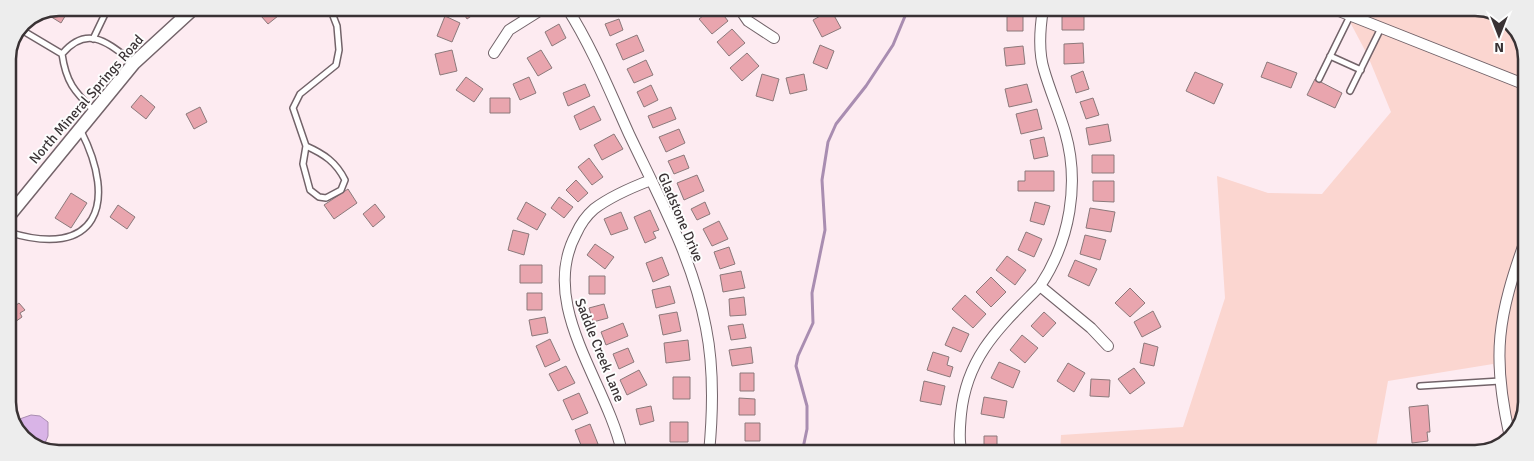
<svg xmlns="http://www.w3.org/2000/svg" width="1534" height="461" viewBox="0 0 1534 461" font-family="Signika,sans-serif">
	<rect width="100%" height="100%" fill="#fdebf1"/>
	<path fill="#fbd6d0" d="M1343 9H1489L1516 27 1526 55 1525 416 1507 442 1493 364 1388 381 1375 453H1060L1061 435 1183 427 1225 298 1217 176 1268 193 1322 194 1391 112 1367 54Z"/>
	<path fill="#d9b4e7" stroke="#a98db1" d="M31 415 40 416 48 422V436L42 450 18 434 14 421Z"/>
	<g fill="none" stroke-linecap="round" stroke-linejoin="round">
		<path stroke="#a98db1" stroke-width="3" d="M802 453 807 429V406L796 366 798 356 813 323 812 293 825 230 822 180 828 142 836 124 866 86 893 45 908 9"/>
	</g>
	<path fill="#e9a5ae" stroke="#8b797b" d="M59 8H70L61 23 45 13Z
		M254 8H279L283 12 268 24Z
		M460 8H483L467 19Z
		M713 8H718L728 21 712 34 699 19Z
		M800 8H811L807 14Z
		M831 10 841 28 822 37 813 20Z
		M1007 11H1023V31H1007Z
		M1062 12H1084V30H1062Z
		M445 16 460 23 452 42 437 36Z
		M619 19 623 30 610 36 605 24Z
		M559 24 566 38 552 46 545 32Z
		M732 29 745 43 729 56 717 42Z
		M637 35 644 51 623 60 616 44Z
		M1083 43 1084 63 1064 64V44Z
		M820 45 834 51 827 69 813 63Z
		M1023 46 1025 64 1006 66 1004 48Z
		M452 50 457 71 440 75 435 54Z
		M541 50 552 68 538 76 527 58Z
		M747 53 759 66 742 81 730 68Z
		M646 60 653 75 634 83 627 69Z
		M1267 62 1297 73 1291 88 1261 77Z
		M1083 71 1089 89 1076 93 1071 76Z
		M1195 72 1223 84 1214 104 1186 91Z
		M762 74 779 79 773 101 756 96Z
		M804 74 807 90 790 94 786 78Z
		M466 77 483 89 474 102 456 90Z
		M529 77 536 93 520 100 513 84Z
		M1315 79 1342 93 1335 108 1307 95Z
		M585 84 590 96 568 106 563 93Z
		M1027 84 1032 102 1009 107 1005 89Z
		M651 85 658 100 644 107 637 92Z
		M141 95 155 107 146 119 131 107Z
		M490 98H510V113H490Z
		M1093 98 1099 115 1086 119 1080 102Z
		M594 106 601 120 580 130 574 116Z
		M200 107 207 122 194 129 186 114Z
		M671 107 676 119 653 128 648 116Z
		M1037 109 1042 129 1021 134 1016 114Z
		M1108 124 1111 141 1089 145 1086 128Z
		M679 129 685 143 666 152 659 137Z
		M614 134 623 149 602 160 594 145Z
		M1044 137 1048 156 1034 159 1030 140Z
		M684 155 689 168 674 174 668 161Z
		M1092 155H1114V173H1092Z
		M589 158 603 177 592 185 578 167Z
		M1025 171H1054V191H1018V181H1025Z
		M697 175 704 191 684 200 677 183Z
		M576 180 588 193 578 202 566 190Z
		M1093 181H1114V202L1093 201Z
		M348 189 357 203 334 219 324 205Z
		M71 193 87 203 71 228 55 218Z
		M559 197 573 207 564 218 551 208Z
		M526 202 546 214 537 230 517 219Z
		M705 202 710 214 697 220 691 209Z
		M1035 202 1050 206 1044 225 1030 221Z
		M375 204 385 217 373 227 363 214Z
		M118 205 135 217 127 229 110 217Z
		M1090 208 1115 212 1111 232 1086 228Z
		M650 210 659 230 653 232 656 238 645 243 634 217Z
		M621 212 628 229 611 235 604 219Z
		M719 221 728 239 712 246 703 229Z
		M513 230 529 234 524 255 508 250Z
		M1026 232 1042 239 1034 257 1018 250Z
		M1085 235 1106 240 1100 260 1080 254Z
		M595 244 614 257 605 269 587 255Z
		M729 247 735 264 720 269 714 252Z
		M1007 256 1026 270 1015 285 996 270Z
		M662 257 669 275 653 282 646 263Z
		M1075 260 1097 269 1089 286 1068 276Z
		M520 265H542V283H520Z
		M741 271 745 288 723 292 720 275Z
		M589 276H605V294H589Z
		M991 277 1006 292 991 307 976 292Z
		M670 286 675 303 656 308 652 290Z
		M1130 288 1145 303 1130 317 1115 303Z
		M527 293H542V310H527Z
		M965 295 986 314 973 328 952 309Z
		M744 297 746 315 730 316 729 299Z
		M19 303 25 310 20 313 22 317 15 322 8 311Z
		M604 304 608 318 593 322 589 308Z
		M1153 311 1161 327 1142 337 1134 322Z
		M677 312 681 331 663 335 659 315Z
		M1044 312 1056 323 1043 337 1031 326Z
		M545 317 548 333 532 336 529 320Z
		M623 323 628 336 606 345 601 332Z
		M743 324 746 338 731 340 728 326Z
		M953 327 969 334 961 352 945 345Z
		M1022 335 1038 348 1025 363 1010 350Z
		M550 339 560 360 545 367 536 346Z
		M688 340 690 360 666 363 664 343Z
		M1144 343 1158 347 1154 366 1140 363Z
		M751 347 753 363 732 366 729 350Z
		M628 348 634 362 619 369 613 354Z
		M933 352 949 357 947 365 953 367 950 377 927 370Z
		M999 362 1020 371 1013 388 991 378Z
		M1068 363 1085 373 1074 392 1057 381Z
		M566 366 575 383 558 391 549 374Z
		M1134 368 1145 383 1130 394 1118 379Z
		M639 370 647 385 627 395 620 380Z
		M740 373H754V391H740Z
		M673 377H690V399H673Z
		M1091 379 1110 380 1109 397 1090 396Z
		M924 381 945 386 941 405 920 401Z
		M579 393 588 413 572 420 563 400Z
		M984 397 1007 401 1004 418 981 414Z
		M739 398 755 399V415H739Z
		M1428 405 1430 432H1427L1428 441 1412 443 1409 407Z
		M651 406 654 421 640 425 636 409Z
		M670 422H688V442H670Z
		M745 423H760V441H745Z
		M590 424 598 444 583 450 575 430Z
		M984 436H997V453H984Z
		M738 449H754V453H738Z"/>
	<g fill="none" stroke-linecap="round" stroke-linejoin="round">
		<g stroke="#726369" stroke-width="8">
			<path id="service" d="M20 29 62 54
				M93 39 105 14V8
				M1330 56 1361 70
				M1319 79 1350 16
				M1350 91 1381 28
				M94 111C74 91 66 82 62 54 88 23 109 44 134 63
				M306 146C324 154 336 162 345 180L341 190 326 198 319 197 310 190 303 164 306 146 293 108 300 94 336 65 339 50 337 26 330 8
				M8 232C97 260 118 204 81 131
				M1420 386 1500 381"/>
		</g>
		<g stroke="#726369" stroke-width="12">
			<path id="minor" d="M567 8C592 47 610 92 629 134 659 197 693 259 706 328 714 368 713 412 709 453
				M739 8 748 21 774 38
				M1334 9 1526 85
				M494 53 509 30 544 8
				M1040 286 1091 328 1108 346
				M1510 437C1491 355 1498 316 1526 238
				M622 452C606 381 538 305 576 234 580 225 586 216 594 209 611 196 630 188 651 180
				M962 453C958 441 960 426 961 414 967 355 1001 326 1040 286 1070 241 1080 183 1065 132 1059 111 1050 91 1044 70 1038 51 1040 28 1043 9"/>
		</g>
		<g stroke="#726369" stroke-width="15">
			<path id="tertiary" d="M8 217 134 63 194 8"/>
		</g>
		<use href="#service" stroke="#fff" stroke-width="5"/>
		<use href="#minor" stroke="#fff" stroke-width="10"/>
		<use href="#tertiary" stroke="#fff" stroke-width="12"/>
	</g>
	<g text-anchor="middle" stroke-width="4" stroke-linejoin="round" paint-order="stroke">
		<g font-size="14" fill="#393234" stroke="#fdfdfd">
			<text transform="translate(86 99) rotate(-49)" y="5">North Mineral Springs Road</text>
			<text transform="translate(681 217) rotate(67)" y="5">Gladstone Drive</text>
			<text transform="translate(600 350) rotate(68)" y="5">Saddle Creek Lane</text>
		</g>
	</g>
	<path d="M0 0H1534V461H0ZM59 16H1475A43 43 0 0 1 1518 59V402A43 43 0 0 1 1475 445H59A43 43 0 0 1 16 402V59A43 43 0 0 1 59 16Z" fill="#ededed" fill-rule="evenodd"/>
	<path fill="none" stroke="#393234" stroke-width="2.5" d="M59 16H1475A43 43 0 0 1 1518 59V402A43 43 0 0 1 1475 445H59A43 43 0 0 1 16 402V59A43 43 0 0 1 59 16Z"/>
	<g transform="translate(1499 35) rotate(180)" stroke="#fdfdfd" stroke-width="4" paint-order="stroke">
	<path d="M0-4L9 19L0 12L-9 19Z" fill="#393234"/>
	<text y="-8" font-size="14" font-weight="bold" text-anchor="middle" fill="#393234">N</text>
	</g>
</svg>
